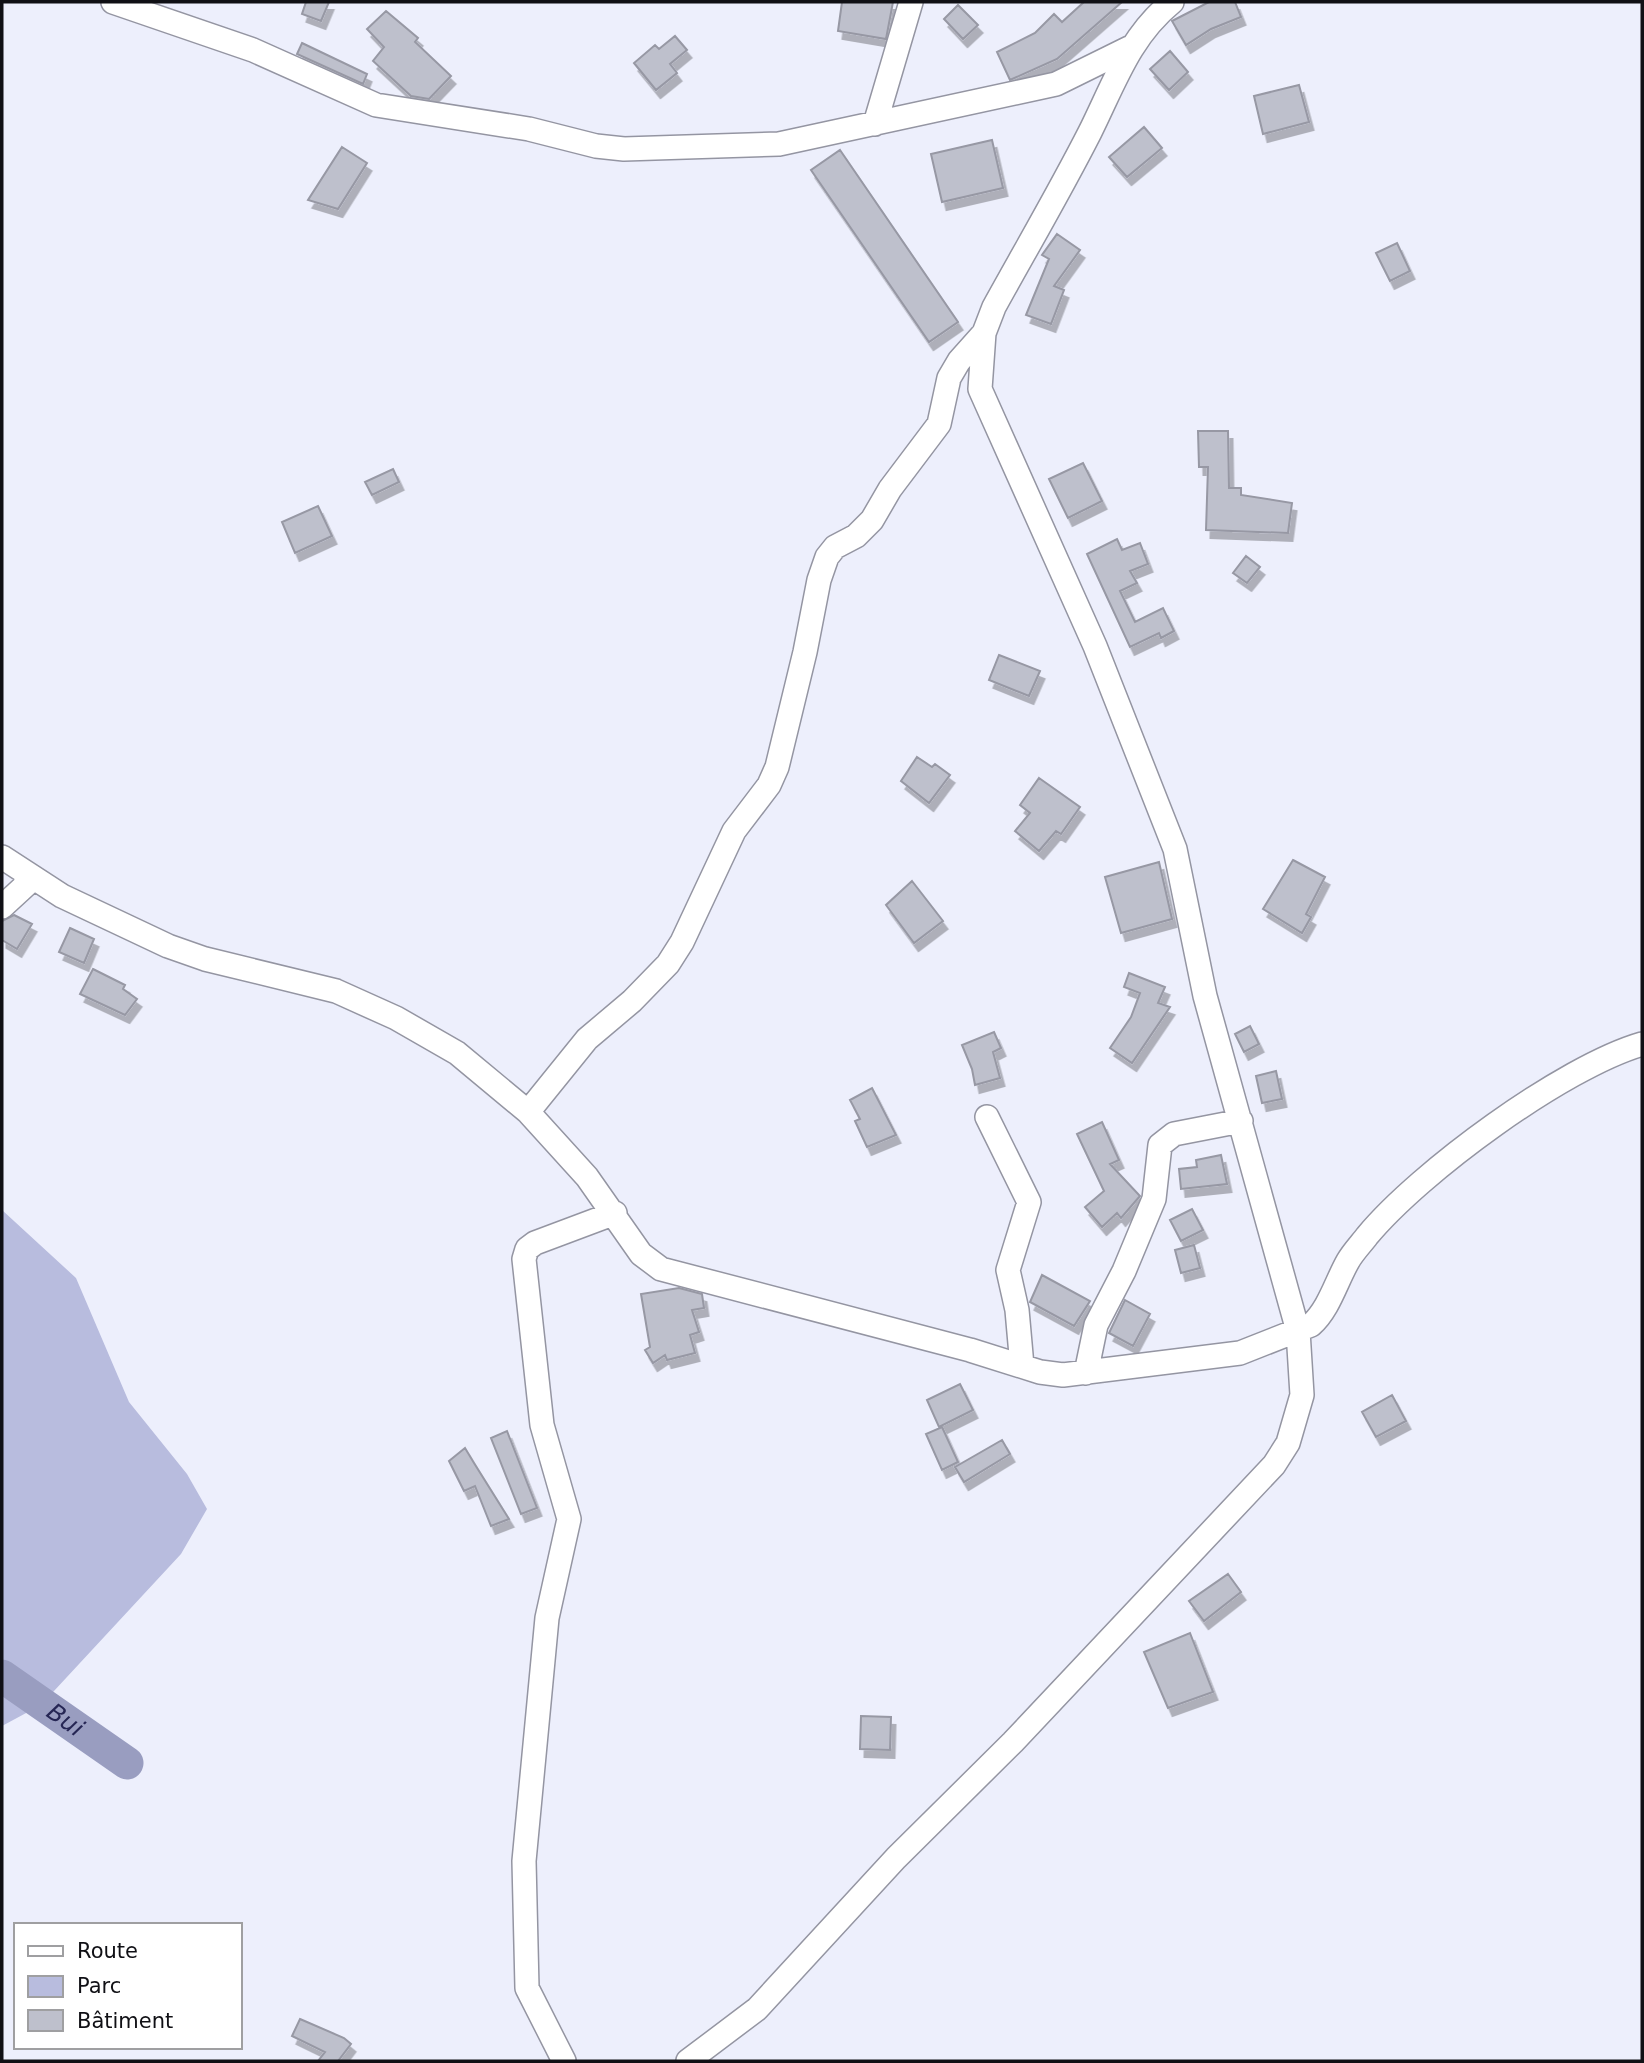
<svg xmlns="http://www.w3.org/2000/svg" width="1644" height="2063" viewBox="0 0 1644 2063" font-family="'DejaVu Sans',sans-serif">
	<defs>
		<filter id="shadow"><feDropShadow dx="4.5" dy="8" stdDeviation="0" flood-color="#0004"/></filter>
	</defs>
	<rect width="100%" height="100%" fill="#edeffc"/>
	<path fill="#b8bcde" d="M2 1210 76 1278 129 1402 187 1474 207 1509 181 1554 41 1705 2 1726Z"/>
	<g fill="none" stroke-linecap="round" stroke-linejoin="round">
		<path stroke="#999dc0" stroke-width="33" id="s1" d="M2 1676 127 1763"/>
	</g>
	<path fill="#bec0cc" stroke="#9798a4" stroke-width="2" filter="url(#shadow)" d="M306 2H329L321 21 302 14Z
		M842 2H893L886 39 838 31Z
		M1084 2H1122L1057 59 1010 80 997 52 1035 33 1054 14 1062 22Z
		M1209 2H1235L1241 17 1211 29 1186 45 1172 21Z
		M958 5 978 25 963 39 944 19Z
		M386 11 418 38 415 42 451 76 429 99 411 96 373 61 384 47 367 29Z
		M675 36 687 50 670 64 677 73 656 90 634 63 655 45 659 49Z
		M302 43 367 74 363 84 297 54Z
		M1170 51 1188 72 1169 90 1150 69Z
		M1299 85 1309 122 1263 134 1254 96Z
		M1144 127 1162 148 1127 177 1109 157Z
		M992 140 1003 188 942 202 931 154Z
		M342 147 367 163 338 209 308 200Z
		M840 150 958 322 929 342 811 170Z
		M1057 234 1080 250 1054 286 1064 290 1051 324 1026 315 1049 259 1042 255Z
		M1397 243 1410 271 1390 281 1376 253Z
		M1198 431H1228L1229 488H1241V495L1292 503 1288 533 1206 530 1208 467H1199Z
		M1083 463 1102 501 1068 518 1049 479Z
		M393 469 399 482 372 495 365 482Z
		M318 506 332 536 295 553 282 522Z
		M1117 539 1122 550 1140 543 1148 564 1130 571 1137 583 1120 591 1135 622 1163 608 1174 631 1161 638 1159 633 1130 647 1087 554Z
		M1246 556 1260 567 1247 583 1233 573Z
		M999 655 1040 671 1029 696 989 680Z
		M917 757 932 767 935 764 950 775 929 803 901 781Z
		M1039 778 1080 807 1061 834 1056 831 1039 851 1015 831 1030 813 1020 805Z
		M1293 860 1325 877 1306 914 1311 917 1302 933 1263 909Z
		M1159 862 1172 919 1121 933 1105 877Z
		M912 881 943 921 914 943 886 905Z
		M14 915 32 924 17 949 2 940V921Z
		M70 928 94 939 84 963 59 952Z
		M93 969 125 985 123 989 137 999 125 1015 80 994Z
		M1129 973 1165 987 1158 1003 1170 1007 1132 1063 1110 1048 1131 1017 1140 993 1124 987Z
		M1250 1026 1259 1044 1244 1052 1235 1034Z
		M994 1032 1001 1048 993 1052 1000 1078 975 1085 972 1069 962 1045Z
		M1276 1071 1282 1099 1262 1103 1256 1076Z
		M872 1088 896 1135 867 1147 855 1121 860 1119 850 1100Z
		M1102 1122 1119 1160 1110 1164 1140 1196 1121 1218 1117 1213 1102 1227 1085 1207 1104 1191 1077 1134Z
		M1221 1155 1227 1184 1181 1189 1179 1169 1197 1167 1196 1160Z
		M1192 1209 1203 1230 1181 1241 1170 1220Z
		M1194 1245 1200 1268 1181 1273 1175 1250Z
		M1042 1275 1090 1301 1074 1326 1030 1302Z
		M679 1288 702 1294 704 1308 692 1310 699 1332 690 1335 695 1353 667 1360 665 1355 653 1363 645 1350 650 1347 641 1294Z
		M1125 1300 1150 1314 1133 1346 1109 1333Z
		M960 1384 973 1410 939 1427 927 1400Z
		M1392 1395 1406 1421 1376 1437 1362 1412Z
		M942 1427 958 1462 942 1470 926 1434Z
		M507 1431 537 1508 521 1514 491 1438Z
		M1002 1440 1010 1454 964 1482 955 1467Z
		M465 1448 474 1463 509 1519 491 1526 475 1486 464 1491 449 1461Z
		M1228 1574 1241 1592 1204 1621 1189 1601Z
		M1190 1633 1213 1692 1168 1708 1144 1652Z
		M861 1716 891 1717 890 1750 860 1749Z
		M300 2019 344 2038 351 2044 338 2061H318L325 2052 292 2036Z"/>
	<g fill="none" stroke-linecap="round" stroke-linejoin="round">
		<g stroke="#9495a2" stroke-width="26">
			<path id="street" d="M113 2 253 50 376 105 529 129 596 146 624 149 779 144 1056 84 1129 48
				M875 124 911 2
				M2 857 62 896 168 946 205 959 336 991 396 1018 457 1053 528 1112 587 1177 641 1254 661 1269 970 1350 1040 1372 1063 1375 1240 1353 1311 1325C1329 1309 1336 1282 1348 1261 1353 1252 1361 1244 1367 1236 1420 1172 1563 1067 1642 1044
				M2 907 27 884 25 874
				M528 1112 587 1039 632 1001 668 964 682 942 734 831 769 785 777 767 805 652 819 580 827 557 835 547 856 536 872 520 890 489 939 424 949 378 959 361 984 333
				M987 1117 1029 1202 1008 1270 1017 1310 1022 1366
				M1086 1373 1096 1325 1124 1271 1154 1199 1160 1145 1174 1134 1241 1121
				M564 2061 527 1988 524 1861 547 1618 569 1519 542 1425 524 1259 527 1249 535 1243 615 1213
				M688 2061 757 2009 896 1858 1013 1742 1274 1465 1288 1443 1302 1395 1298 1331 1205 996 1175 849 1095 646 980 389 984 333 994 307C1026 249 1060 191 1090 132 1114 84 1129 37 1172 2"/>
		</g>
		<use href="#street" stroke="#fff" stroke-width="23"/>
	</g>
	<g text-anchor="middle" stroke-width="5" stroke-linejoin="round" paint-order="stroke">
		<g font-size="24" font-style="italic" fill="#262654" stroke="#fff">
			<text dy="8" stroke="none"><textPath href="#s1" startOffset="77">Bui</textPath></text>
		</g>
	</g>
	<rect width="1644" height="2063" fill="none" stroke="#101015" stroke-width="7"/>
	<rect x="14" y="1923" width="228" height="126" fill="#ffffff" stroke="#9f9fa1" stroke-width="2"/>
	<rect x="28" y="1946" width="35" height="10" fill="#ffffff" stroke="#9f9fa1" stroke-width="2"/>
	<text x="77" y="1958" font-size="21" fill="#101015">Route</text>
	<rect x="28" y="1976" width="35" height="21" fill="#b8bcde" stroke="#9f9fa1" stroke-width="2"/>
	<text x="77" y="1993" font-size="21" fill="#101015">Parc</text>
	<rect x="28" y="2010" width="35" height="21" fill="#bec0cc" stroke="#9f9fa1" stroke-width="2"/>
	<text x="77" y="2028" font-size="21" fill="#101015">Bâtiment</text>
</svg>
